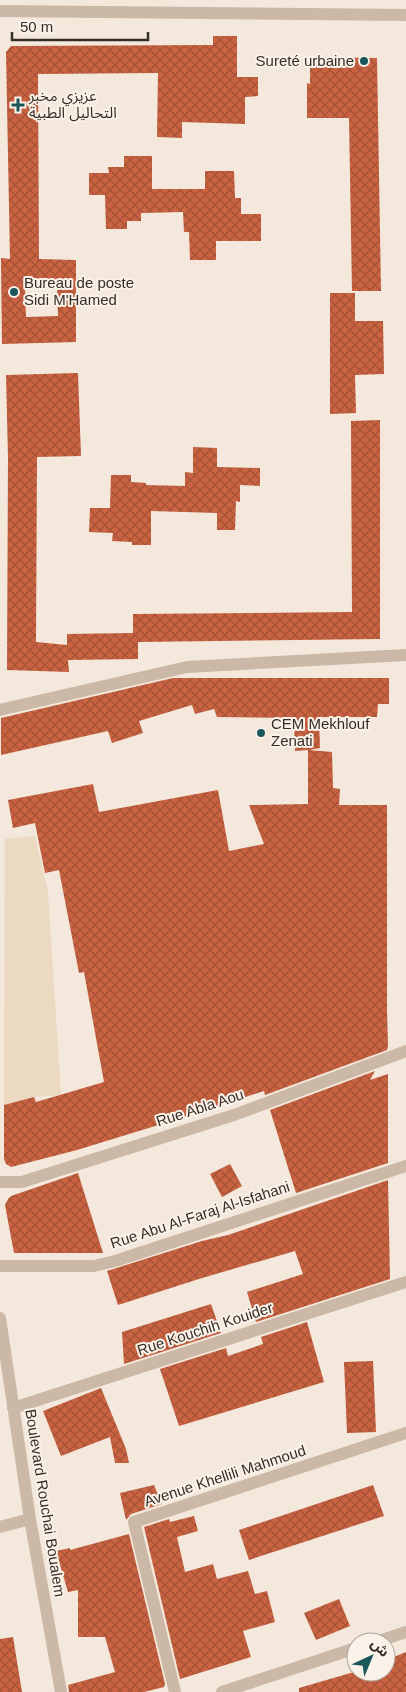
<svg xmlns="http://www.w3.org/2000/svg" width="406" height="1692" viewBox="0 0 406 1692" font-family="Arial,'Noto Sans Arabic',sans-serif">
	<defs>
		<pattern id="building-cross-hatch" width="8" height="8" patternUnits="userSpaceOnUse" patternTransform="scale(1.25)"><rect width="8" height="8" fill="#ca6341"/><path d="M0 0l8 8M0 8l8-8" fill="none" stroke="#a55236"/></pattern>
	</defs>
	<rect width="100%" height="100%" fill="#f3e8db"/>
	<path fill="#ebd9c1" d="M35 836 48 892 61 1095 34 1097 4 1105 5 839Z"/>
	<path fill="url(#building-cross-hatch)" fill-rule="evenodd" d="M213 36H237V77H258V96L245 97V124L182 122V138L157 137 158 73 38 74 39 259 76 260V342L2 344 1 258 10 259 6 52 11 46 213 45ZM25 285 57 286 58 316 26 317Z
		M310 57 377 58 381 291H352L349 118H307V83L310 84Z
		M124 156H152V189H205V171H234L235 198H241V214H261V241H216V260H190L189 232H184L183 212 141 213V221H127V229H106L105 195H89V173H109L108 167H124Z
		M330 293H355V321H383L384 374 355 375 356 413 330 414Z
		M78 373 81 456 37 457 36 642 67 645V634L133 633V614L352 612 351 421 380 420V639L138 642V659L68 660 69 672 7 670 8 458 6 375Z
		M193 447 217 448V467L260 468V486L240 485V502L236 501 235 530H217V513L151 511V545H132V542L112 541 113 533 89 532 90 508H110L111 475H131V482L146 483V485L185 486V472L193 473Z
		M173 678H389V704H378L377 717H319L320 748 309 750 332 752 333 788 340 789 339 805H387V1010L388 1046 387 1050 265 1095 264 1091 178 1119 77 1150 11 1167 6 1164 4 1159V1105L34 1097 36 1102 104 1082 84 972 79 973 59 870 45 873 35 823 13 828 8 800 93 784 99 812 218 790 229 851 264 844 249 805 308 804V750L295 751 294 718 217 717 214 709 195 714 192 705 139 721 143 733 112 743 108 731 1 755V718Z
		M375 1071 370 1080 388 1074V1163L296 1193 270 1110Z
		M230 1164 242 1186 222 1197 210 1174Z
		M78 1173 103 1253H14L5 1205 8 1199 11 1196Z
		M388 1180 390 1279 256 1322 247 1292 303 1274 295 1251 202 1278 118 1305 107 1271 202 1241 228 1235Z
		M211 1304 221 1333 124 1364 122 1332Z
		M307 1322 324 1382 179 1426 160 1369 226 1348 228 1356 263 1344 261 1337Z
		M373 1361 376 1432 347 1433 344 1362Z
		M101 1388 126 1449 129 1463H115L110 1437 61 1456 43 1411Z
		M154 1485 162 1504 131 1514 126 1520 120 1493Z
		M373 1485 384 1516 249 1560 239 1530Z
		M194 1516 198 1531 177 1537 185 1572 213 1564 217 1579 248 1571 255 1594 267 1591 275 1622 243 1631 251 1657 180 1679 144 1527 169 1519 170 1522Z
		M129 1534 165 1684 164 1687 144 1692H69L68 1685 115 1672 105 1637H78V1590L68 1592 56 1551 70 1548V1550Z
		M339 1599 350 1626 316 1640 304 1613Z
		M13 1637 22 1692H0V1639Z
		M406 1652V1692H299V1688L354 1672H386V1660Z"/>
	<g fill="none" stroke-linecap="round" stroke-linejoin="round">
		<path stroke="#cbb8a6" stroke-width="12" d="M0 11 406 15
			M0 710 187 667 406 655
			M0 1182H22L234 1115 406 1051
			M0 1266H94L115 1261 406 1166
			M0 1318 30 1519 61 1692
			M13 1408 406 1282
			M0 1527 30 1519
			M376 1642 406 1632
			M175 1692 134 1522 406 1433
			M222 1692 356 1648"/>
	</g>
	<g fill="#1b565b" stroke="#faf2e8" stroke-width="2">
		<circle cx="364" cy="61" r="5"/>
		<path d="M15.5 97.5h5v5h5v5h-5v5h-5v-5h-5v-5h5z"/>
		<circle cx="14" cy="292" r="5"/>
		<circle cx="261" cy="733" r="5"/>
	</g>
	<g text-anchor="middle" stroke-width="4" stroke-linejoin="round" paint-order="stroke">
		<g font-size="15" fill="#372d28" stroke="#faf2e8" text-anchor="start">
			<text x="354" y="66" text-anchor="end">Sureté urbaine</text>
			<text x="29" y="101">عزيزي مخبر<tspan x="29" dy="17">التحاليل الطبية</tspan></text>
			<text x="24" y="288">Bureau de poste<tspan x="24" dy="17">Sidi M'Hamed</tspan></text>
			<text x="271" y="729">CEM Mekhlouf<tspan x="271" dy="17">Zenati</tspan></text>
		</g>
		<g font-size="15" fill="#372d28" stroke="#faf2e8">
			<text transform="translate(200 1108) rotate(-18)" y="5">Rue Abla Aou</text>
			<text transform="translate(200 1215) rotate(-18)" y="5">Rue Abu Al-Faraj Al-Isfahani</text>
			<text transform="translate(205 1329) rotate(-18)" y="5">Rue Kouchih Kouider</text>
			<text transform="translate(225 1476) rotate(-18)" y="5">Avenue Khellili Mahmoud</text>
			<text transform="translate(45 1503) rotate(81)" y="5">Boulevard Rouchai Boualem</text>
		</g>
	</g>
	<g transform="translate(371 1657) rotate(44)"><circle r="24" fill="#faf2e8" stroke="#aca39b"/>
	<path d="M0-4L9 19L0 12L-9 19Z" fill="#1b565b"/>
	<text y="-8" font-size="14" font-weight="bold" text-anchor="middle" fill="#372d28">ش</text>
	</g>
	<path d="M12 32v8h136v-8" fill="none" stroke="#372d28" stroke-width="2.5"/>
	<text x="20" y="32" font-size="15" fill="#372d28" stroke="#faf2e8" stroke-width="4" paint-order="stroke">50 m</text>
</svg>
